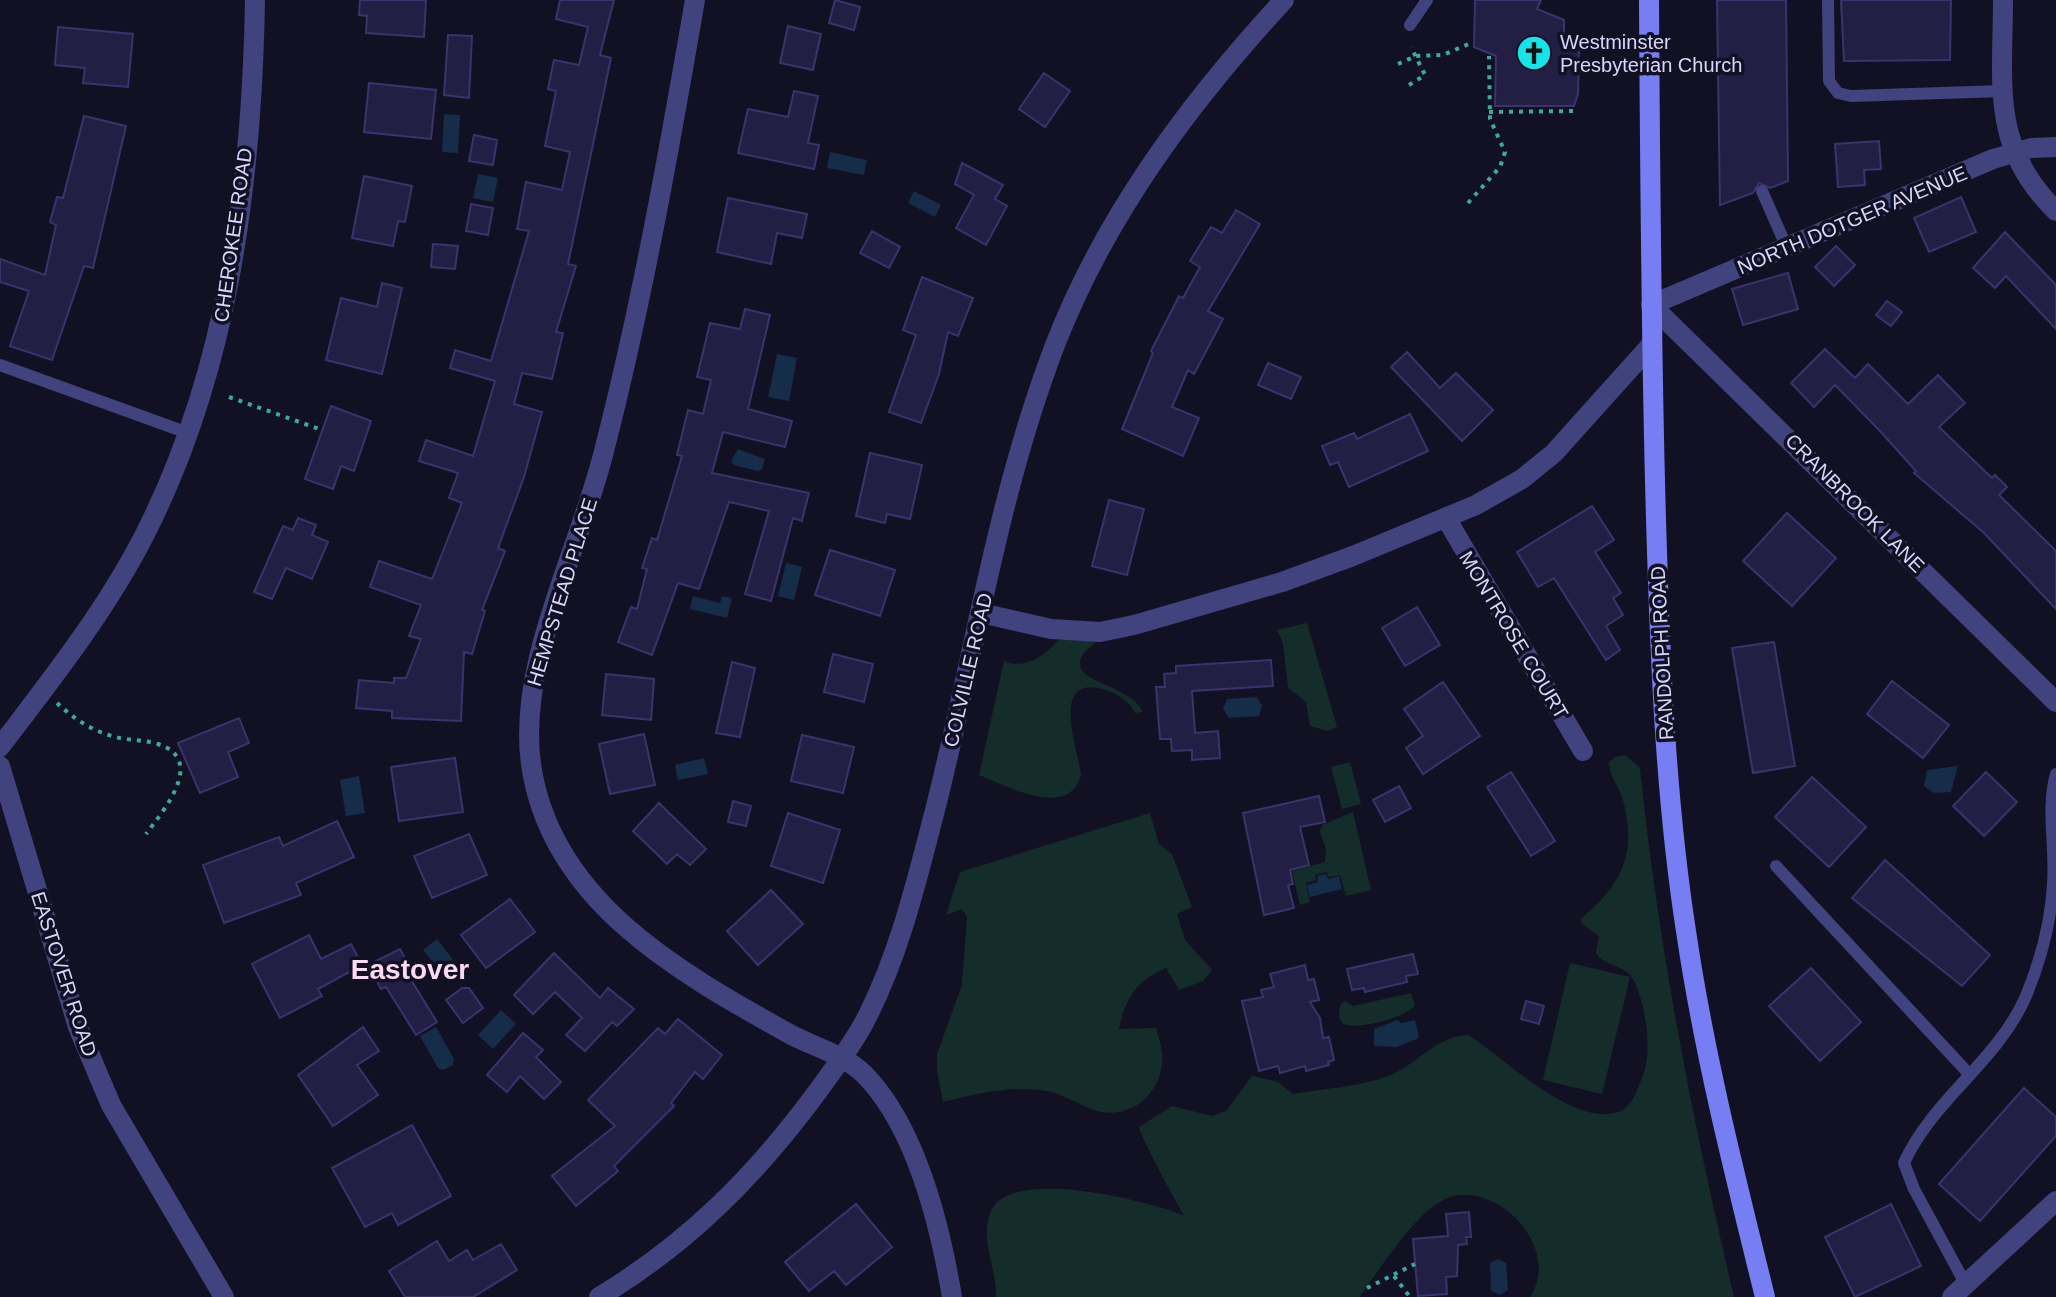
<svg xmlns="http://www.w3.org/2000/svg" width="2056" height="1297" viewBox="0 0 2056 1297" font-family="Helvetica,sans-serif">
	<rect width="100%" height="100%" fill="#121123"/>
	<path fill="#142d2a" d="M1307 623 1337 727 1328 731 1310 726 1306 702 1288 688 1283 643 1277 630Z
		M1058 640H1097C1093 647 1084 649 1081 658 1070 683 1131 684 1143 712L1135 713C1130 702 1118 694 1106 690 1047 671 1079 752 1081 775 1069 820 1007 786 979 775L1004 661C1025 670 1045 656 1058 640Z
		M1625 755 1640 768C1658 946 1693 1123 1734 1297H1530C1562 1249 1499 1182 1450 1197 1417 1208 1381 1269 1359 1297H996C997 1269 979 1239 991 1211 1011 1166 1149 1201 1185 1216 1179 1209 1139 1133 1139 1127L1172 1106 1212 1116 1226 1111 1252 1076 1278 1082 1293 1094C1325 1088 1367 1087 1397 1072 1422 1059 1439 1036 1468 1035 1506 1058 1571 1127 1618 1112 1632 1108 1637 1090 1642 1078 1653 1052 1646 1005 1634 981 1626 964 1604 967 1596 953L1599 936 1582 924 1581 919C1623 884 1638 851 1622 797 1618 785 1609 775 1609 762L1615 757Z
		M1350 762 1361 804 1342 809 1331 767Z
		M1353 812 1371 890 1346 896 1340 875 1328 877 1327 872 1315 875 1316 880 1306 883 1310 902 1300 905 1292 871 1325 862 1326 849 1320 832 1322 825Z
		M1150 813 1159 844 1172 854 1192 907 1177 914 1185 940 1212 970 1203 981 1179 990 1166 968C1138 979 1124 1000 1119 1029L1156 1028C1159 1040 1164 1052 1162 1064 1158 1099 1125 1122 1091 1109 1074 1102 1060 1092 1040 1090 1008 1086 975 1094 943 1102L937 1071V1054L962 985 967 917 962 909 946 915 960 872Z
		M1570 963 1630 977 1602 1094 1543 1080Z
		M1411 993 1415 1006C1403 1018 1359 1030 1343 1024L1339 1018 1340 1005 1345 1001 1353 1006Z"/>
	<path fill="#152d49" d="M444 114 460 115 458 153 442 152Z
		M830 152 867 160 864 175 827 168Z
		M478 174 498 178 493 202 473 198Z
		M914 191 941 205 935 217 908 203Z
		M777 354 797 358 789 401 768 397Z
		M738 449 765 459 762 469 758 471 734 465 731 461Z
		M786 563 802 567 794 600 778 596Z
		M693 596 720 603 722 596 732 598 727 618 690 609Z
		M1257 697 1262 706 1259 716 1229 718 1223 709 1227 699Z
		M704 758 708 774 678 780 675 765Z
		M1958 766 1951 792 1934 793 1924 786 1927 770Z
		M359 776 365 813 346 816 340 780Z
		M1326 874 1328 879 1339 876 1342 889 1310 897 1307 885 1318 882 1317 876Z
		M437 939 460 969 446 979 423 950Z
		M501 1010 516 1024 493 1049 478 1035Z
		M1415 1020 1419 1038 1397 1047 1374 1046V1029L1397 1020 1401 1023Z
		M436 1027 454 1059 453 1065 443 1070 438 1068 420 1036Z
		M1498 1259 1506 1263 1508 1290 1500 1295 1491 1291 1490 1263Z"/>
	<path fill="#231e43" stroke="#3a336c" stroke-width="2" d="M360 0H426L424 37 366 33 367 16 359 15Z
		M560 0H614L600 55 611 58 568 264 576 266 556 332 563 333 552 379 522 373 514 404 542 412 524 477 498 548 505 551 482 610 485 611 472 654 464 652 461 721 392 718V711L356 708 359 680 394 683V678H406L421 639 409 636 421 605 370 587 379 561 432 579 462 503 449 498 458 473 419 461 426 440 473 456 495 381 450 368 455 350 491 361 529 231 517 229 526 182 562 190 570 152 545 146 556 91 548 89 554 60 579 65 588 27 556 19Z
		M835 0 860 7 854 30 829 23Z
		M1475 0H1541L1537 9 1564 20V44L1579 50 1578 94 1574 106H1495L1496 56 1474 47Z
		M1717 0H1786L1788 181 1770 188 1759 183 1753 193 1720 205Z
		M1841 0H1951L1950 60 1844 61Z
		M788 26 821 34 813 70 780 63Z
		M58 27 133 34 128 87 83 83 85 68 55 65Z
		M448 35 472 36 469 98 444 95Z
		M1044 73 1070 91 1045 127 1019 109Z
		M369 83 436 90 431 139 364 132Z
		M794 91 818 96 808 143 819 145 814 169 738 153 748 109 788 117Z
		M84 116 126 126 93 268 84 266 52 360 10 346 29 291 0 282V259L45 275 56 225 50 222 57 197 63 198Z
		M474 135 497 140 493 165 469 161Z
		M1879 141 1881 169 1864 170 1865 185 1838 187 1835 144Z
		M962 163 1003 185 995 199 1007 206 986 245 956 228 974 195 955 184Z
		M364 176 412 186 405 222 398 221 393 246 352 238Z
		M1961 197 1976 232 1929 252 1914 218Z
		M728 198 807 214 802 238 777 233 771 264 717 252Z
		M471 204 493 208 488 235 466 231Z
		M1236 210 1260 224 1208 311 1223 319 1194 374 1188 370 1172 407 1199 418 1183 456 1122 429 1153 353 1151 351 1179 296 1183 298 1200 267 1190 261 1211 227 1222 233Z
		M872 231 900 247 889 268 860 253Z
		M2005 232 2056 285V329L2006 276 1995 288 1973 268Z
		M433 244 458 246 455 269 431 267Z
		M1836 246 1855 265 1834 286 1815 267Z
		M1788 273 1798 309 1743 325 1732 289Z
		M922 277 973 298 958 336 948 332 939 374 921 423 889 412 916 335 903 330Z
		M382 283 402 288 382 374 326 360 341 298 377 307Z
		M1887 301 1902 312 1891 326 1876 315Z
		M745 309 770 315 748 409 792 421 785 447 723 432 712 473 809 493 804 512 802 521 793 518 771 601 745 594 769 511 729 502 699 589 678 583 652 655 618 642 631 607 637 609 647 569 642 568 652 538 657 540 682 456 677 455 688 410 703 414 711 380 697 377 710 323 740 329Z
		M1825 349 1855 378 1868 364 1908 404 1938 375 1965 403 1939 427 1992 478 1995 475 2007 487 1999 495 2056 551V609L1983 532 1914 473 1916 471 1880 431 1835 385 1814 407 1791 383Z
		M1407 352 1440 388 1456 373 1493 410 1462 441 1391 367Z
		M1268 363 1301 377 1291 399 1258 385Z
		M331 406 371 421 354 471 341 466 333 489 305 479Z
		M1410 414 1428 451 1349 487 1338 462 1330 465 1322 446 1354 433 1357 439Z
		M870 453 922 465 910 519 887 514 885 523 856 516Z
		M1109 500 1144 509 1127 575 1092 566Z
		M1592 506 1614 540 1595 552 1621 593 1613 598 1623 615 1606 626 1620 650 1606 660 1554 578 1538 587 1517 552Z
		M1787 513 1836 558 1792 606 1743 561Z
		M298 518 316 525 312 535 328 542 312 579 286 568 272 599 254 592 283 526 293 530Z
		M830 550 895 570 880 616 815 595Z
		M1417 607 1440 645 1405 666 1382 628Z
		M1774 642 1795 766 1753 773 1732 648Z
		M833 654 873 664 864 702 824 692Z
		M1271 660 1273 686 1192 691 1195 733 1218 731 1220 758 1192 760V750L1172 751 1171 739H1160L1156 687H1165L1164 674 1176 673V666Z
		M732 662 755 668 740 737 716 733Z
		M606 674 654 679 651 720 602 715Z
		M1892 681 1949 725 1923 758 1867 714Z
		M1443 682 1480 736 1423 774 1406 748 1423 736 1404 709Z
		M239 718 249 743 228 752 238 777 200 793 178 743Z
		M644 734 655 785 610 794 599 744Z
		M802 735 854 747 843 793 791 781Z
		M455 758 463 812 399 821 391 767Z
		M1511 772 1555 841 1531 856 1487 787Z
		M1986 772 2017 802 1984 836 1953 806Z
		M1812 777 1866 827 1829 867 1775 817Z
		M1399 786 1411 808 1385 822 1373 800Z
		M1319 796 1325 822 1300 827 1309 865 1290 870 1293 884 1288 885 1294 908 1264 915 1243 813Z
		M733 801 751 806 746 826 728 822Z
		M659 803 706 849 690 865 677 854 667 864 633 831Z
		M788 813 840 830 823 883 771 866Z
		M337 821 354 857 296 883 301 895 224 923 203 865 279 837 283 846Z
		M469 834 487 875 432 898 414 856Z
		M1885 860 1990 955 1962 986 1852 898Z
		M771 890 803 924 758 965 727 931Z
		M510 899 535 932 486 968 461 935Z
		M309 935 321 959 351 944 362 965 318 989 322 996 280 1018 252 964Z
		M400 949 413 973 408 975 437 1022 416 1035 386 987 381 989 368 965Z
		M554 953 600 998 608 988 634 1009 617 1026 612 1022 585 1051 566 1035 582 1018 555 992 533 1014 514 995Z
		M1413 954 1418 974 1406 976 1407 982 1365 992 1364 988 1352 990 1347 969Z
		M1305 965 1308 980 1314 979 1319 1000 1310 1002 1320 1018 1323 1038 1329 1037 1334 1060 1328 1062 1329 1065 1306 1071 1305 1066 1280 1073 1278 1066 1259 1071 1242 1001 1263 997 1261 990 1274 987 1270 974Z
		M1811 968 1861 1022 1820 1061 1769 1006Z
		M462 988H469L483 1008 463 1023 446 1000Z
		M1526 1001 1544 1006 1539 1024 1521 1019Z
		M678 1019 722 1055 703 1079 695 1072 671 1103 674 1106 614 1166 618 1171 576 1206 552 1176 615 1126 588 1100 658 1028 665 1034Z
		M363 1027 379 1051 357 1065 378 1095 333 1126 298 1075Z
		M523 1033 543 1050 536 1057 561 1082 544 1099 520 1076 507 1092 487 1075Z
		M2024 1088 2056 1117V1136L1980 1221 1939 1184Z
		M412 1125 451 1196 398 1225 392 1213 365 1227 332 1168Z
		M856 1204 892 1247 846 1285 834 1271 809 1291 785 1262Z
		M1891 1204 1921 1266 1855 1297 1825 1237Z
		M1469 1212 1471 1237H1466L1467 1244 1458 1245 1457 1276 1446 1277 1447 1294 1418 1296 1413 1239 1448 1236 1446 1214Z
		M437 1241 449 1261 467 1250 473 1260 501 1244 517 1270 473 1297H405L389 1271Z"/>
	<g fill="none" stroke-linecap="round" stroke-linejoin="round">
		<path stroke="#3aac9c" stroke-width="4" stroke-dasharray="4 6" stroke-linecap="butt" d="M1567 42 1626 39
			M1398 64 1416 56 1443 55 1471 43
			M1409 85 1425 75 1411 47
			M1489 112 1575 111
			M1468 203 1500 167 1505 152 1490 119 1489 56
			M229 397 322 430
			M57 703C72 717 89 729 109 735 125 741 142 739 158 744 207 760 163 811 146 834
			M1394 1276 1410 1297
			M1367 1288 1415 1264"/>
		<path stroke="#40437e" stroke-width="12" d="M1828 0 1829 81 1838 93 1851 96 2003 91
			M1410 25 1427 0
			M1762 191 1787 248
			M0 365 188 433
			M1776 866 1970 1075
			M1966 1285 1914 1189 1904 1163C1932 1100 1998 1061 2026 996 2040 962 2051 921 2053 884 2056 849 2046 809 2056 774"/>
		<path stroke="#40437e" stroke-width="20" d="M695 0C669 151 642 303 604 451 580 549 517 664 531 764 550 900 677 971 786 1032 812 1047 843 1053 865 1075 916 1128 940 1225 952 1297
			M2003 0C2003 84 1990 147 2056 211
			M2056 147 2031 148 1993 159 1651 305 2056 702
			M1446 518 1583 751
			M981 613 1051 629 1100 632 1134 625 1282 582 1353 556 1476 505 1522 479 1554 453 1651 345
			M0 747C51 680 105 612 144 536 228 372 252 183 255 0
			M0 766 78 1027 111 1105 224 1297
			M599 1297C689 1243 756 1175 818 1091 835 1067 855 1042 868 1015 900 951 916 883 934 814 974 658 997 496 1055 345 1106 214 1190 102 1284 0
			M1952 1297 2056 1201"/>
		<path stroke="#777df2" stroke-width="20" d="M1649 0C1650 173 1651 346 1656 519 1660 656 1665 795 1686 931 1704 1054 1735 1176 1765 1297"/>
	</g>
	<defs>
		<g id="church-disc" transform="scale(1.8)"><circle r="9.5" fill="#16e4e9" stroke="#121123"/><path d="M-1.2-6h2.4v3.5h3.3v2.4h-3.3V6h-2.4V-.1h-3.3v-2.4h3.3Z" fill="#111"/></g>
	</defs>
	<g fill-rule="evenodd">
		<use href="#church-disc" x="1534" y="53"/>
	</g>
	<g text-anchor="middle" stroke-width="7" stroke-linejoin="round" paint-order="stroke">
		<g font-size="20" fill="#d8d7fb" stroke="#121123" text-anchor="start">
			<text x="1560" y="49">Westminster<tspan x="1560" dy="23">Presbyterian Church</tspan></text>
		</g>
		<g font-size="20" fill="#d8d7fb" stroke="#121123">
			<text transform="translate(1852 220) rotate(-23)" y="7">NORTH DOTGER AVENUE</text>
			<text transform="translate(233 235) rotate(-82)" y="7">CHEROKEE ROAD</text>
			<text transform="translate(1855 503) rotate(45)" y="7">CRANBROOK LANE</text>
			<text transform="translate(562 592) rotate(-73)" y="7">HEMPSTEAD PLACE</text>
			<text transform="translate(1514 635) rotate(59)" y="7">MONTROSE COURT</text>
			<text transform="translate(1662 653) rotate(-93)" y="7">RANDOLPH ROAD</text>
			<text transform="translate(968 670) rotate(-77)" y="7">COLVILLE ROAD</text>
			<text transform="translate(64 974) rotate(72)" y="7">EASTOVER ROAD</text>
		</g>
		<g font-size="28" font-weight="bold" fill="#fbd9f2" stroke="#121123">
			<text x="410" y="979">Eastover</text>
		</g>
	</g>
</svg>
